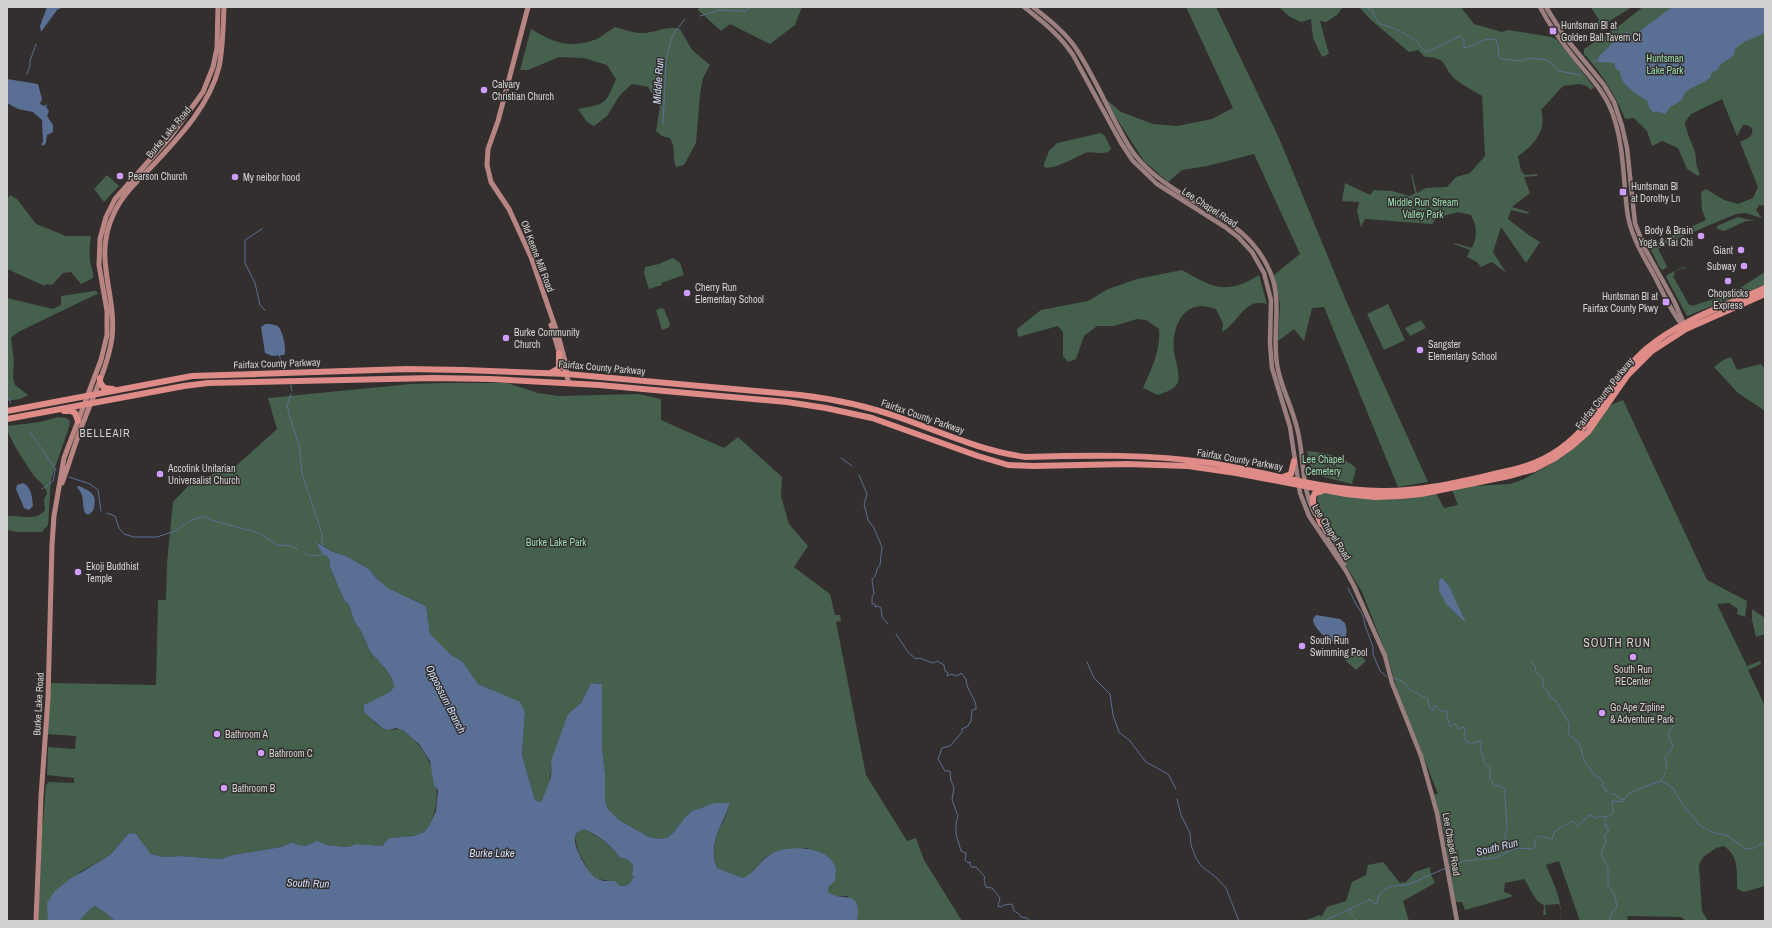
<svg xmlns="http://www.w3.org/2000/svg" width="1772" height="928" viewBox="0 0 1772 928" font-family="'Archivo Narrow',sans-serif">
	<rect width="100%" height="100%" fill="#322f2e"/>
	<path fill="#46604e" d="M699 7H802L795 25 770 44 730 24 721 31 698 10Z
		M1186 7H1216L1279 138 1347 303 1428 482 1398 487 1324 307 1312 308 1304 341 1294 329 1278 341 1280 304 1274 275 1300 254 1254 154 1207 166 1182 170 1168 182 1144 161 1102 96 1121 112 1153 124 1177 126 1212 119 1233 108Z
		M1279 7H1343L1337 15 1326 22 1320 21 1329 54 1322 57 1313 38 1311 19 1301 22 1290 17Z
		M1359 7H1461L1474 24 1502 32 1508 30 1552 37 1557 40 1594 87 1591 90 1587 86 1579 84 1563 86 1541 110C1548 130 1533 146 1518 156L1521 171 1525 175 1538 174 1537 176 1524 177 1530 193 1512 207 1529 212 1528 214 1511 210 1508 219 1530 236 1540 242 1526 263 1501 227 1493 252 1506 273 1492 262 1481 267 1477 262 1467 257 1470 250 1454 244 1455 243 1472 248C1478 235 1477 227 1471 215L1458 212 1436 218 1432 224 1365 219 1361 227 1357 211 1359 202 1342 201 1345 183 1370 195 1374 190 1392 191 1410 196 1415 193 1411 174H1412L1417 193 1426 188 1447 187 1456 177 1470 173 1485 156 1482 96C1473 90 1459 84 1452 76 1442 64 1447 58 1425 57L1418 50 1409 52 1371 20Z
		M1591 7H1632L1592 32 1599 20Z
		M1643 7H1765V206L1759 205 1756 210 1762 218 1745 213 1736 214 1667 243 1658 249 1667 266 1666 268 1663 270 1660 268 1649 246 1706 220 1702 210 1701 192 1706 189 1724 200 1738 204 1753 198 1758 187 1740 142C1746 138 1754 138 1752 128L1747 125H1743L1737 136 1722 99 1691 114 1685 122C1686 133 1692 142 1695 153 1697 162 1695 164 1700 174L1698 176 1687 169 1678 148 1662 141 1652 146 1647 131 1634 118 1625 119C1615 94 1602 74 1584 54V49L1619 26Z
		M615 27C623 29 631 32 639 33 654 34 666 25 680 29L692 50 710 65 703 78 700 94 696 143 684 165 676 167C672 157 676 147 670 138L662 136 656 131 660 107 648 87 632 84 620 95 607 116 594 126 587 122 578 109C606 104 605 105 616 79L607 65 584 58 559 57 528 70H520L531 29C553 42 569 49 594 40 601 38 608 31 615 27Z
		M1101 133 1105 136 1111 149C1106 157 1093 150 1085 153 1076 157 1052 171 1044 167V164L1049 151 1057 143Z
		M107 175 119 186 104 202 94 189Z
		M10 195 17 199 36 224 66 236H91C90 244 89 253 90 262 91 268 94 271 93 278L81 284 71 272 63 273 52 285 45 284V286L7 269V200Z
		M1738 217 1755 221H1746L1724 231 1717 229V226Z
		M673 258 680 263 684 275 661 283 662 285 649 289 644 273 645 267 659 264Z
		M1683 267 1686 268 1685 269 1683 268 1674 272 1675 275 1673 276 1689 305H1691L1692 306 1717 298 1718 296 1740 288 1765 272V285L1687 316 1666 277 1667 275Z
		M1182 270C1212 287 1226 296 1259 275L1267 304C1244 297 1239 323 1222 332L1223 324 1216 309C1212 308 1206 306 1201 306 1179 307 1172 333 1174 351 1175 361 1180 371 1178 382 1175 390 1165 392 1158 395L1143 388C1151 370 1161 350 1159 329L1146 320 1137 319 1114 326H1097L1084 336 1076 359 1068 362 1063 356V332L1058 326 1018 337 1017 329 1041 310 1088 301 1108 289 1137 279Z
		M95 291 99 293 18 332 11 338 14 362 13 378 15 385 28 395 20 399 7 401V298L53 309 61 305V296Z
		M1388 304 1405 340 1384 350 1367 314Z
		M661 308 664 309 670 324 669 327 662 330 656 310Z
		M1421 320 1426 328 1410 336 1405 328Z
		M1731 357 1737 370 1761 364 1765 369V411L1738 393 1714 367 1723 360Z
		M447 383H507L538 393 559 396 638 394 661 399V420L724 448 738 437 782 477 781 496 789 524 808 546 794 567 830 594 835 615H840L841 621 836 622 866 775 907 841 916 838 924 860 962 921H857L858 908 847 896H833L828 892V887L808 848C794 850 778 848 766 857 757 864 753 874 743 878L717 868C707 843 724 826 730 803L704 807 692 811 686 816 673 833 668 837 660 839 649 837 619 820 608 809 605 801V773L602 748V684L591 683 581 703 568 714 550 776 549 786 541 802 535 800 522 755 525 712 490 689 478 684 463 662 450 654 438 644 430 634 426 606 388 588 377 579 369 569 346 556 333 552 317 542 322 553 329 558 330 567 344 600 349 605 354 621 361 631 371 653 386 669 392 679 394 687 371 718C374 721 378 726 382 728 394 733 397 724 410 736 432 755 444 791 432 819 431 823 429 829 425 831 415 838 400 836 389 838L382 846 356 844 348 847 327 845 317 842C308 845 301 849 293 842L281 847 233 855 221 859 180 856 163 857 151 854 136 834 129 833 110 855 80 872 48 918V921H38L42 824 43 823 46 785 49 782 74 783V778L47 775 48 747 75 749 76 736 47 734 49 683 156 685 158 600H166L167 563 173 502 192 482 237 465 277 429 268 398 411 384Z
		M1623 400 1707 580 1747 601 1745 617 1737 614 1738 609 1729 603 1717 604 1747 666 1760 661 1761 664 1748 670 1765 706V886L1744 892 1737 889C1737 872 1739 856 1724 846L1716 848 1703 857 1699 865 1702 911 1708 921H1686L1681 917 1627 916 1628 921H1580L1559 861 1546 865C1552 880 1565 905 1560 921L1561 911 1559 904 1545 905 1546 915H1543L1544 905C1534 902 1530 886 1524 879L1505 883 1504 892 1512 895 1511 897 1465 910 1462 902H1455L1443 828 1434 794H1438L1397 690 1388 658 1362 592 1345 564 1320 509 1317 500 1318 495 1313 481 1360 489H1434L1444 508 1458 505 1452 490 1474 486 1510 484 1522 480 1554 462 1583 438 1600 420 1609 406Z
		M58 417 66 418 70 421 69 427 51 479 48 525 42 532H16L8 530 7 516C20 515 36 522 45 510L44 500 47 493C44 482 37 481 32 473 26 463 7 437 7 426L40 422Z
		M1307 451C1326 453 1341 455 1356 468L1352 484 1312 474Z
		M1752 609 1765 618V634L1756 637 1752 620Z
		M1355 650 1366 661 1356 670 1345 660Z
		M584 829C597 836 611 844 619 857L628 860 633 865 632 875 634 877 628 885 620 886 611 881 597 879 590 873 579 853 576 842 575 837 578 831Z
		M1383 862 1400 883 1406 882 1415 872 1430 867 1431 875 1435 883 1403 901 1409 921H1303L1320 915 1321 917 1327 907 1346 901 1352 882 1366 875 1368 865Z
		M95 906 106 913 115 921H79L90 909Z"/>
	<path fill="#5a6f94" fill-rule="evenodd" d="M47 7H63L57 10 41 32 40 26Z
		M1672 7H1765V33L1744 42 1735 49 1734 55 1732 57 1721 64 1717 70 1711 73V77C1703 85 1684 87 1682 100L1674 105 1671 106 1665 114 1656 111 1654 113 1650 109 1647 101C1638 94 1620 86 1620 71L1616 69 1614 63 1598 62 1599 56 1615 41 1626 35 1625 31 1630 34H1636Z
		M7 79 38 84 42 99 40 104 44 106 47 104 46 107 49 111 47 116 53 125V132L47 135 46 143 43 146 41 144 43 142 42 120 33 112 18 109 7 103Z
		M265 324C269 324 278 324 280 329 283 334 287 351 284 355L272 356 265 353 261 327Z
		M23 483C32 487 32 498 33 506L29 510 24 508 16 489 17 485Z
		M79 486C92 492 98 494 93 511L88 515 85 513C81 503 86 498 77 487Z
		M316 542 333 552 346 556 369 569 377 579 388 588 426 606 430 634 450 654 463 662 478 684 520 702 525 712 522 755 535 800 541 802C547 789 554 775 551 761L568 714 581 703 591 683 602 684V748L605 773V801L608 809 619 820 649 837 660 839 668 837 673 833 686 816 692 811 715 803H730C723 825 707 844 717 868L743 878C755 873 759 861 771 854 787 845 826 845 835 866 837 871 835 876 835 881L828 887V892C841 903 863 887 857 921H115L106 913 95 906 90 909 79 921H48L47 903 55 891 70 879 110 855 129 833 136 834 151 854 163 857 180 856 221 859 233 855 281 847 293 842C301 849 309 845 317 841L327 845 348 847 356 844 382 846 389 838 413 836 424 832 429 826 436 811 438 790 434 785 430 761 419 744 404 731 396 728 389 730 382 728 364 712V705L390 692 394 687 392 679 386 669 371 653 361 631 354 621 349 605 344 600 330 567 329 558 322 553ZM584 829C597 835 611 844 619 857L628 860 633 865 632 875 634 877 628 885 620 886 615 881C609 881 602 882 596 878 588 873 573 847 575 837 576 832 580 831 584 829Z
		M1442 578 1449 586 1466 623 1446 604 1439 590V580Z
		M1316 615 1340 619 1345 623C1348 632 1347 639 1339 645 1330 642 1313 629 1313 619Z"/>
	<g fill="none" stroke-linecap="round" stroke-linejoin="round">
		<path stroke="#5a6f94" stroke-width="1" d="M1365 7 1372 10 1378 23C1393 28 1417 36 1423 50L1427 52 1460 36 1464 40V47L1466 48 1484 40 1492 39 1496 40 1499 49 1498 56 1501 59 1520 61 1529 58 1547 60 1554 65 1559 71 1580 75
			M700 16 720 10 745 11 751 7
			M1593 63 1595 60 1598 61
			M27 74 30 66V61L36 44
			M663 125 666 61 670 43 674 33 685 19
			M262 229 245 240V263L255 283 260 305 265 310
			M279 355 284 368
			M291 385 292 391
			M291 394 287 405 289 414 299 445 302 473 321 530
			M7 396 11 403
			M30 432 56 470
			M841 458 852 466
			M859 475 867 494 864 504 868 520 874 528 882 547 880 565 877 569 876 574 872 580 874 594 872 597V604H875V607L878 606 881 608 882 617 888 624
			M69 477 90 484 98 490 101 511
			M42 489 53 481 55 470
			M107 513 115 516 119 528 124 534 134 537H157L175 531 191 520 204 516 211 520 259 533 277 545 292 546 298 550
			M322 546V532
			M303 552C309 557 317 556 325 554
			M1348 588 1356 604 1363 615 1365 625 1373 647V654L1380 671 1387 677
			M896 634 908 652 916 659 919 658 933 663 937 661 944 665 945 671 948 673 947 676 951 674 957 676 961 673 966 679C966 690 977 699 976 709L972 710 971 721 968 726 962 729V732L950 746 942 748 938 759 945 771H950L951 781 954 787 952 800 958 816 956 823V834L961 851 966 853 965 860 968 863 970 862 971 867H976L985 877 984 880 986 887 992 888 1000 898 998 906 1001 907 1004 905 1012 904 1014 911 1019 914 1021 917 1027 918 1030 921
			M1087 662 1094 678 1110 694 1113 715 1119 732 1130 741 1146 762 1168 774 1176 789
			M1531 662 1536 667C1534 672 1539 675 1543 678V688L1549 693V696L1556 701 1569 723 1568 734 1579 743 1585 762 1596 777 1600 778 1603 783 1602 785 1605 788 1604 790 1609 792
			M1394 678 1402 681 1412 691 1428 699 1429 707 1432 710H1434L1433 707 1436 705 1438 709 1443 712 1447 711V717L1450 726 1452 727 1455 723 1458 729 1463 727 1465 729 1464 739 1471 744 1478 741 1482 743 1480 748 1482 752 1481 754 1483 757 1484 763 1490 768V778L1495 787 1498 785 1506 789 1504 792C1506 803 1506 813 1507 824 1508 831 1503 835 1506 843H1510
			M1666 769 1667 766 1665 757 1673 747 1668 734 1673 726 1672 721
			M1661 781 1665 773
			M1611 794H1615L1620 799 1624 800
			M1177 799 1181 815 1190 833 1191 845 1196 858 1201 866 1217 878 1226 888 1239 921
			M1604 818 1606 821 1604 825H1607L1606 828 1609 830 1604 836 1606 842 1601 854 1608 868V885L1614 894 1617 906 1610 916V921
			M1449 867 1465 861 1494 858 1517 848 1533 849 1535 847V840C1539 832 1545 839 1552 839L1555 831 1572 821 1577 826 1590 815 1596 818 1601 816 1608 817 1613 813 1612 801 1622 802 1629 793 1634 791 1660 781 1665 783 1673 788 1684 807 1689 811 1699 825 1712 832 1728 836 1746 849 1754 848 1765 842
			M1351 908 1350 912 1353 915
			M1355 918 1357 921
			M1324 921 1369 900H1371L1375 904 1377 903 1379 895 1385 889 1392 886 1407 885 1446 868"/>
		<path stroke="#9a7f7e" stroke-width="4.5" d="M1024 7C1043 22 1060 35 1073 55L1121 143 1133 161 1157 184 1225 227 1238 237 1252 252 1264 273 1271 300 1270 344 1272 368 1290 427 1300 493 1309 516 1346 571 1354 586 1385 656 1392 683 1421 756 1437 813 1457 921
			M1033 7C1048 19 1064 31 1075 47 1091 71 1103 98 1116 123 1124 138 1132 154 1145 166 1187 208 1253 217 1273 280 1280 304 1274 329 1276 354 1277 380 1291 403 1297 428 1305 457 1300 487 1315 514
			M1540 7C1550 26 1562 43 1576 60 1589 76 1604 91 1612 112 1624 144 1623 177 1627 210 1630 236 1644 257 1656 279 1664 295 1672 313 1683 326
			M1546 7 1564 36 1604 85 1614 102 1622 126 1627 148 1635 223 1644 247 1674 301 1685 326
			M1320 522 1344 564"/>
		<path stroke="#b88583" stroke-width="5" d="M528 7 498 121 488 149 487 165 491 182 509 209 531 257 558 335 566 365 567 374
			M551 325 563 365 569 383
			M62 483C70 462 76 439 85 418 95 392 108 365 112 338 117 292 92 259 114 213 123 193 141 178 156 162 181 135 210 104 219 67 223 48 223 27 224 7
			M36 921 41 797 48 698 52 545 54 516 64 458 101 360 107 335V311L99 265 100 239 106 217 115 199 171 136 203 92 213 67 217 48 218 7"/>
		<path stroke="#df8c89" stroke-width="6" d="M552 372 559 368V353
			M100 378V382L104 388 113 389
			M7 411 192 376 407 369 464 370 567 374 800 395C833 399 867 406 898 417 941 432 981 451 1026 457 1087 455 1150 454 1211 463 1267 472 1324 491 1381 491 1425 492 1470 479 1512 470 1542 463 1569 446 1588 422 1608 398 1622 370 1646 349 1680 320 1725 306 1765 288
			M64 411H71L75 413 78 421
			M7 419 184 386 208 383 433 378 490 379 599 385 787 402 826 408 872 418 978 456 1008 465 1033 466 1127 464 1188 466 1236 473 1346 494 1375 497 1400 496 1421 494 1509 476 1534 469 1555 458 1572 446 1588 432 1627 376 1652 351 1686 329 1765 294
			M1283 477 1291 474 1294 461
			M1321 524 1313 503V497L1315 493 1322 491"/>
	</g>
	<g fill="#d19dfe" stroke="#322f2e" stroke-width="1.5">
		<rect x="1549" y="27" width="8" height="8" rx="2"/>
		<circle cx="484" cy="90" r="4"/>
		<circle cx="120" cy="176" r="4"/>
		<circle cx="235" cy="177" r="4"/>
		<rect x="1619" y="188" width="8" height="8" rx="2"/>
		<circle cx="1701" cy="236" r="4"/>
		<circle cx="1741" cy="250" r="4"/>
		<circle cx="1744" cy="266" r="4"/>
		<circle cx="1728" cy="281" r="4"/>
		<circle cx="687" cy="293" r="4"/>
		<rect x="1662" y="298" width="8" height="8" rx="2"/>
		<circle cx="506" cy="338" r="4"/>
		<circle cx="1420" cy="350" r="4"/>
		<circle cx="160" cy="474" r="4"/>
		<circle cx="78" cy="572" r="4"/>
		<circle cx="1302" cy="646" r="4"/>
		<circle cx="1633" cy="657" r="4"/>
		<circle cx="1602" cy="713" r="4"/>
		<circle cx="217" cy="734" r="4"/>
		<circle cx="261" cy="753" r="4"/>
		<circle cx="224" cy="788" r="4"/>
	</g>
	<g text-anchor="middle" stroke-width="3" stroke-linejoin="round" paint-order="stroke">
		<g font-size="10" fill="#d2d1d0" stroke="#322f2e" text-anchor="start">
			<text x="1561" y="29">Huntsman Bl at<tspan x="1561" dy="12">Golden Ball Tavern Ct</tspan></text>
			<text x="492" y="88">Calvary<tspan x="492" dy="12">Christian Church</tspan></text>
			<text x="128" y="180">Pearson Church</text>
			<text x="243" y="181">My neibor hood</text>
			<text x="1631" y="190">Huntsman Bl<tspan x="1631" dy="12">at Dorothy Ln</tspan></text>
			<text x="1693" y="234" text-anchor="end">Body &amp; Brain<tspan x="1693" dy="12">Yoga &amp; Tai Chi</tspan></text>
			<text x="1733" y="254" text-anchor="end">Giant</text>
			<text x="1736" y="270" text-anchor="end">Subway</text>
			<text x="695" y="291">Cherry Run<tspan x="695" dy="12">Elementary School</tspan></text>
			<text x="1728" y="297" text-anchor="middle">Chopsticks<tspan x="1728" dy="12">Express</tspan></text>
			<text x="1658" y="300" text-anchor="end">Huntsman Bl at<tspan x="1658" dy="12">Fairfax County Pkwy</tspan></text>
			<text x="514" y="336">Burke Community<tspan x="514" dy="12">Church</tspan></text>
			<text x="1428" y="348">Sangster<tspan x="1428" dy="12">Elementary School</tspan></text>
			<text x="168" y="472">Accotink Unitarian<tspan x="168" dy="12">Universalist Church</tspan></text>
			<text x="86" y="570">Ekoji Buddhist<tspan x="86" dy="12">Temple</tspan></text>
			<text x="1310" y="644">South Run<tspan x="1310" dy="12">Swimming Pool</tspan></text>
			<text x="1633" y="673" text-anchor="middle">South Run<tspan x="1633" dy="12">RECenter</tspan></text>
			<text x="1610" y="711">Go Ape Zipline<tspan x="1610" dy="12">&amp; Adventure Park</tspan></text>
			<text x="225" y="738">Bathroom A</text>
			<text x="269" y="757">Bathroom C</text>
			<text x="232" y="792">Bathroom B</text>
		</g>
		<g font-size="10" fill="#98dbad" stroke="#322f2e">
			<text x="1665" y="62">Huntsman<tspan x="1665" dy="12">Lake Park</tspan></text>
			<text x="1423" y="206">Middle Run Stream<tspan x="1423" dy="12">Valley Park</tspan></text>
			<text x="1323" y="463">Lee Chapel<tspan x="1323" dy="12">Cemetery</tspan></text>
			<text x="556" y="546">Burke Lake Park</text>
		</g>
		<g font-size="10" fill="#d2d1d0" stroke="#322f2e">
			<text transform="translate(168 132) rotate(-50)" y="4">Burke Lake Road</text>
			<text transform="translate(1210 207) rotate(33)" y="4">Lee Chapel Road</text>
			<text transform="translate(538 256) rotate(69)" y="4">Old Keene Mill Road</text>
			<text transform="translate(277 363) rotate(-2)" y="4">Fairfax County Parkway</text>
			<text transform="translate(602 367) rotate(5)" y="4">Fairfax County Parkway</text>
			<text transform="translate(1604 393) rotate(-52)" y="4">Fairfax County Parkway</text>
			<text transform="translate(923 416) rotate(19)" y="4">Fairfax County Parkway</text>
			<text transform="translate(1240 459) rotate(10)" y="4">Fairfax County Parkway</text>
			<text transform="translate(1332 532) rotate(58)" y="4">Lee Chapel Road</text>
			<text transform="translate(38 704) rotate(-87)" y="4">Burke Lake Road</text>
			<text transform="translate(1452 844) rotate(80)" y="4">Lee Chapel Road</text>
		</g>
		<g font-size="11" font-style="italic" fill="#cedcf5" stroke="#322f2e">
			<text transform="translate(658 81) rotate(-86)" y="4">Middle Run</text>
			<text transform="translate(446 699) rotate(63)" y="4">Oppossum Branch</text>
			<text transform="translate(1497 847) rotate(-14)" y="4">South Run</text>
			<text x="492" y="857">Burke Lake</text>
			<text transform="translate(308 883) rotate(2)" y="4">South Run</text>
		</g>
		<g font-size="11" letter-spacing="1" fill="#d2d1d0" stroke="#322f2e">
			<text x="105" y="437">BELLEAIR</text>
		</g>
		<g font-size="12" letter-spacing="1" fill="#d2d1d0" stroke="#322f2e">
			<text x="1617" y="647">SOUTH RUN</text>
		</g>
	</g>
	<rect width="1772" height="928" fill="none" stroke="#d2d1d0" stroke-width="16"/>
</svg>
